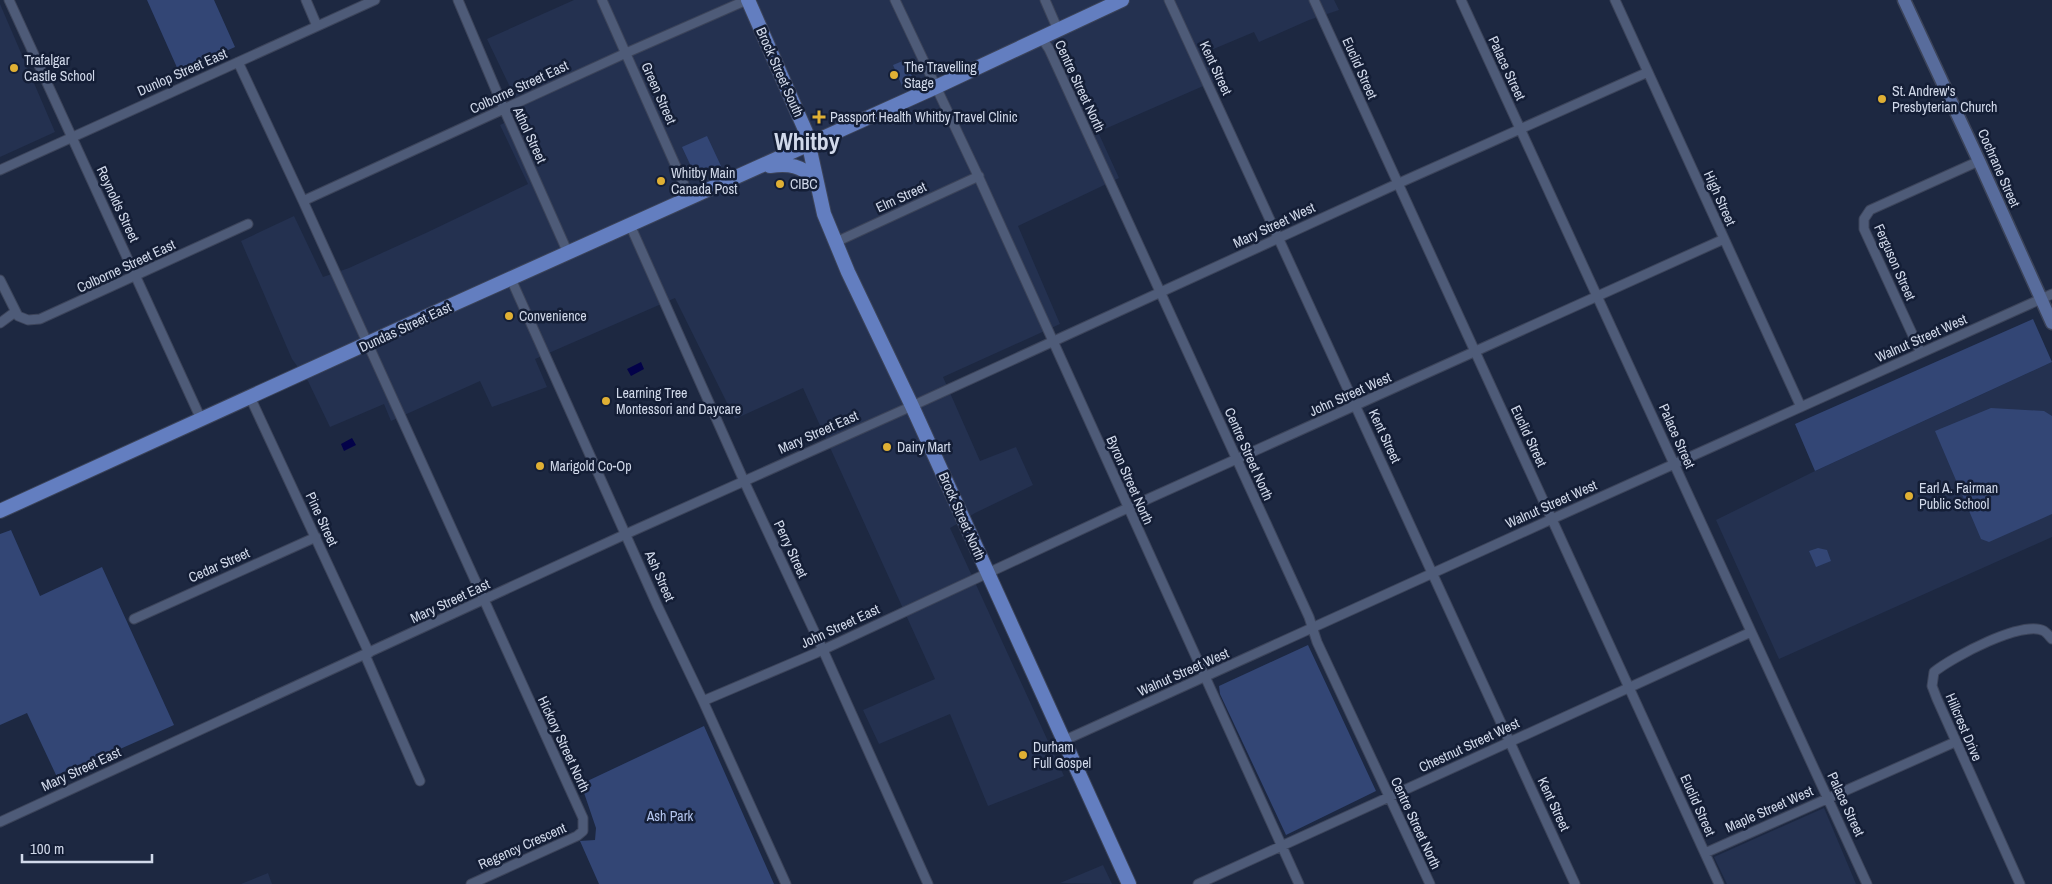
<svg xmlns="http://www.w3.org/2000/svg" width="2052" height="884" viewBox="0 0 2052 884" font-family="'Archivo Narrow',sans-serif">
	<rect width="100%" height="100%" fill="#1d2841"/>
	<path fill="#243150" d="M574 0H1334L1339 10 1309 20 1259 42 1254 32 1204 53 1217 80 1098 132 1119 178 1018 226 1060 324 943 377 980 461 1016 447 1033 485 975 513 950 528 1064 776 988 806 950 714 879 744 863 710 935 679 803 388 735 419 675 298 535 359 547 387 492 407 480 381 391 421 384 404 330 427 308 381 292 359 241 241 294 216 323 277 349 268 428 232 528 184 500 125 523 114 487 39Z
		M0 4 55 132 0 157Z
		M2052 362V537L1779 659 1716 520 1815 471Z
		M1824 808 1856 884H1727L1714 857Z
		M1103 865 1112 884 1060 883Z
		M268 873 272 884H241Z"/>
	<path fill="#334675" d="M147 0H214L235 47 179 72Z
		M905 60 914 81 902 86 893 65Z
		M707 136 721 166 696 177 682 147Z
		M2033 319 2052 362 1815 471 1795 424Z
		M1991 408 2044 411 2052 416V514L1989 542 1981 539 1935 431Z
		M11 530 40 596 102 567 174 725 57 777 27 713 0 725V534Z
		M1818 548 1827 550 1831 561 1816 567 1809 551Z
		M1308 645 1376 791 1286 835 1220 694 1219 686Z
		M704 726 774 884H599L580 841 595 840 596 828 581 784Z"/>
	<path fill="#030249" d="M641 362 644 369 631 376 627 369Z
		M352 438 356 445 344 451 341 444Z"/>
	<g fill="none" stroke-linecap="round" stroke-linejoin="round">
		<g stroke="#3c445a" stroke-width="11">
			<path id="minor" d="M9 0 201 419
				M306 0 317 26
				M458 0 504 109 568 253
				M602 0 690 198
				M895 0 980 180 1299 884
				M1045 0 1058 30
				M1169 0 1575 884
				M1314 0 1719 884
				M1461 0 1867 884
				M1615 0 1801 407
				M1041 37 1049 49 1309 617 1317 642 1430 884
				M238 62 303 201 583 818V831L577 836 471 884
				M0 170 375 0
				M303 201 626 53 747 0
				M630 225 744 481 823 650 928 884
				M836 242 979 176
				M511 279 658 607 703 701 786 884
				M0 280 18 316 28 320 40 319 248 224
				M0 323 15 312
				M1921 353 1864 229V219L1870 210 1979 161
				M250 397 369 653
				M134 619 316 537
				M365 655 420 781
				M703 701 816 653 1119 512 1724 239
				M1063 741 1552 519 2052 294
				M0 822 626 534 912 406 1388 188 1648 72
				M1705 853 1955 742
				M1198 884 1751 632
				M2020 884 1937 699 1932 686 1934 672C1951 658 2023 619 2044 631 2047 633 2050 637 2052 639"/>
		</g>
		<g stroke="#3c445a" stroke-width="15">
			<path id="secondary" d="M1904 0 1979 161 2052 323"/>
		</g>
		<g stroke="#3c445a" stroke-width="16">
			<path id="primary" d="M748 0 806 132 824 214 848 272 912 406 1129 884
				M770 166C790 163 801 166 815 179
				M0 511 425 317 936 87 1122 0"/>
		</g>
		<use href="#minor" stroke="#4e5b78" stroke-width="9"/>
		<use href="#secondary" stroke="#586c9c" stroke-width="12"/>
		<use href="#primary" stroke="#637ec0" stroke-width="14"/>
	</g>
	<g fill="#e0b034" stroke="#141e36" stroke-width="2">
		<circle cx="14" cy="68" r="5"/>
		<circle cx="894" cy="75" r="5"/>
		<circle cx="1882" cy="99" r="5"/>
		<path d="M816.5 109.5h5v5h5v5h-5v5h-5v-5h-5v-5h5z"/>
		<circle cx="661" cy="181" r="5"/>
		<circle cx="780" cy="184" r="5"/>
		<circle cx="509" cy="316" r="5"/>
		<circle cx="606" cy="401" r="5"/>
		<circle cx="887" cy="447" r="5"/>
		<circle cx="540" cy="466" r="5"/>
		<circle cx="1909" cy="496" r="5"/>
		<circle cx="1023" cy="755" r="5"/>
	</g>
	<g text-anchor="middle" stroke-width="5" stroke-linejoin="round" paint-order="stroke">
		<g font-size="14" fill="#d1d9ea" stroke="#141e36" text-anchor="start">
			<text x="24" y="65">Trafalgar<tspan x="24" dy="16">Castle School</tspan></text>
			<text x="904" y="72">The Travelling<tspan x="904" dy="16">Stage</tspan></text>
			<text x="1892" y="96">St. Andrew's<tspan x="1892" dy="16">Presbyterian Church</tspan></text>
			<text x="830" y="122">Passport Health Whitby Travel Clinic</text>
			<text x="671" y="178">Whitby Main<tspan x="671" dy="16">Canada Post</tspan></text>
			<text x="790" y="189">CIBC</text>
			<text x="519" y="321">Convenience</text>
			<text x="616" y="398">Learning Tree<tspan x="616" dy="16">Montessori and Daycare</tspan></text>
			<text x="897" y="452">Dairy Mart</text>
			<text x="550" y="471">Marigold Co-Op</text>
			<text x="1919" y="493">Earl A. Fairman<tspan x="1919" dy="16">Public School</tspan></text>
			<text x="1033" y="752">Durham<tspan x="1033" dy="16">Full Gospel</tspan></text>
		</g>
		<g font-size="14" fill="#d1d9ea" stroke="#141e36">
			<text transform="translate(1216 68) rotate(65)" y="5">Kent Street</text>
			<text transform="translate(1360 68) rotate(66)" y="5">Euclid Street</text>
			<text transform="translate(1507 68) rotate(65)" y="5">Palace Street</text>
			<text transform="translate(182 72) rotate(-24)" y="5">Dunlop Street East</text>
			<text transform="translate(780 72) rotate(66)" y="5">Brock Street South</text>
			<text transform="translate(1080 86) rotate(65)" y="5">Centre Street North</text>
			<text transform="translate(519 87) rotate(-25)" y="5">Colborne Street East</text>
			<text transform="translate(659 93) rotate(66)" y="5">Green Street</text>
			<text transform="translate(530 135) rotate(65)" y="5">Athol Street</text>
			<text transform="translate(1999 168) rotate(66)" y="5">Cochrane Street</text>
			<text transform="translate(901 197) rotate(-25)" y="5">Elm Street</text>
			<text transform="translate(1720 198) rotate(66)" y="5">High Street</text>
			<text transform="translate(118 204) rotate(65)" y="5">Reynolds Street</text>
			<text transform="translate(1274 225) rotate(-25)" y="5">Mary Street West</text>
			<text transform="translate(1895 262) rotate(66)" y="5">Ferguson Street</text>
			<text transform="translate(126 266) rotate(-25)" y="5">Colborne Street East</text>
			<text transform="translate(405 327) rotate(-25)" y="5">Dundas Street East</text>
			<text transform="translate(1921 338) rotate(-24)" y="5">Walnut Street West</text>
			<text transform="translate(1350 394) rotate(-24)" y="5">John Street West</text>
			<text transform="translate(818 432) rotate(-24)" y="5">Mary Street East</text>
			<text transform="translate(1385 436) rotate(65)" y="5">Kent Street</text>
			<text transform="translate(1529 436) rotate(65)" y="5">Euclid Street</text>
			<text transform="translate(1677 436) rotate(66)" y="5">Palace Street</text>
			<text transform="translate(1249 454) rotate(66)" y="5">Centre Street North</text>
			<text transform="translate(1130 480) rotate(66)" y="5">Byron Street North</text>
			<text transform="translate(1551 504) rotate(-24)" y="5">Walnut Street West</text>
			<text transform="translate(962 516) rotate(66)" y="5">Brock Street North</text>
			<text transform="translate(322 519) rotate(65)" y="5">Pine Street</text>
			<text transform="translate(791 549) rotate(65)" y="5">Perry Street</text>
			<text transform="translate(219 565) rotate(-24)" y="5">Cedar Street</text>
			<text transform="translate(660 576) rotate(66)" y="5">Ash Street</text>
			<text transform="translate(450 601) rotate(-25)" y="5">Mary Street East</text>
			<text transform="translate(840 626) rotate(-25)" y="5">John Street East</text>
			<text transform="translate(1183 672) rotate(-24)" y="5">Walnut Street West</text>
			<text transform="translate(1964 727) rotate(67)" y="5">Hillcrest Drive</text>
			<text transform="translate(564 744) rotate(65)" y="5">Hickory Street North</text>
			<text transform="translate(1469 745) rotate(-25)" y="5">Chestnut Street West</text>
			<text transform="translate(81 769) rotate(-25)" y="5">Mary Street East</text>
			<text transform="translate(1554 804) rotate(65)" y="5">Kent Street</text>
			<text transform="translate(1846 804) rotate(65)" y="5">Palace Street</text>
			<text transform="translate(1698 805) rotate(66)" y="5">Euclid Street</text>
			<text transform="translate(1769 809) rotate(-24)" y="5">Maple Street West</text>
			<text transform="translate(1416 823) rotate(65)" y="5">Centre Street North</text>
			<text transform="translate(522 846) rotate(-24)" y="5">Regency Crescent</text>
		</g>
		<g font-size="14" fill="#b3c5ee" stroke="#141e36">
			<text x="670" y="821">Ash Park</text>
		</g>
		<g font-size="24" font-weight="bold" fill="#d1d9ea" stroke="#141e36">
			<text x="807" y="150">Whitby</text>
		</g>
	</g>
	<path d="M22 854v8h130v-8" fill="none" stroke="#d1d9ea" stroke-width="2.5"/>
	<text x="30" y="854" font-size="15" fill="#d1d9ea" stroke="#141e36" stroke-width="4" paint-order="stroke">100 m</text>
</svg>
